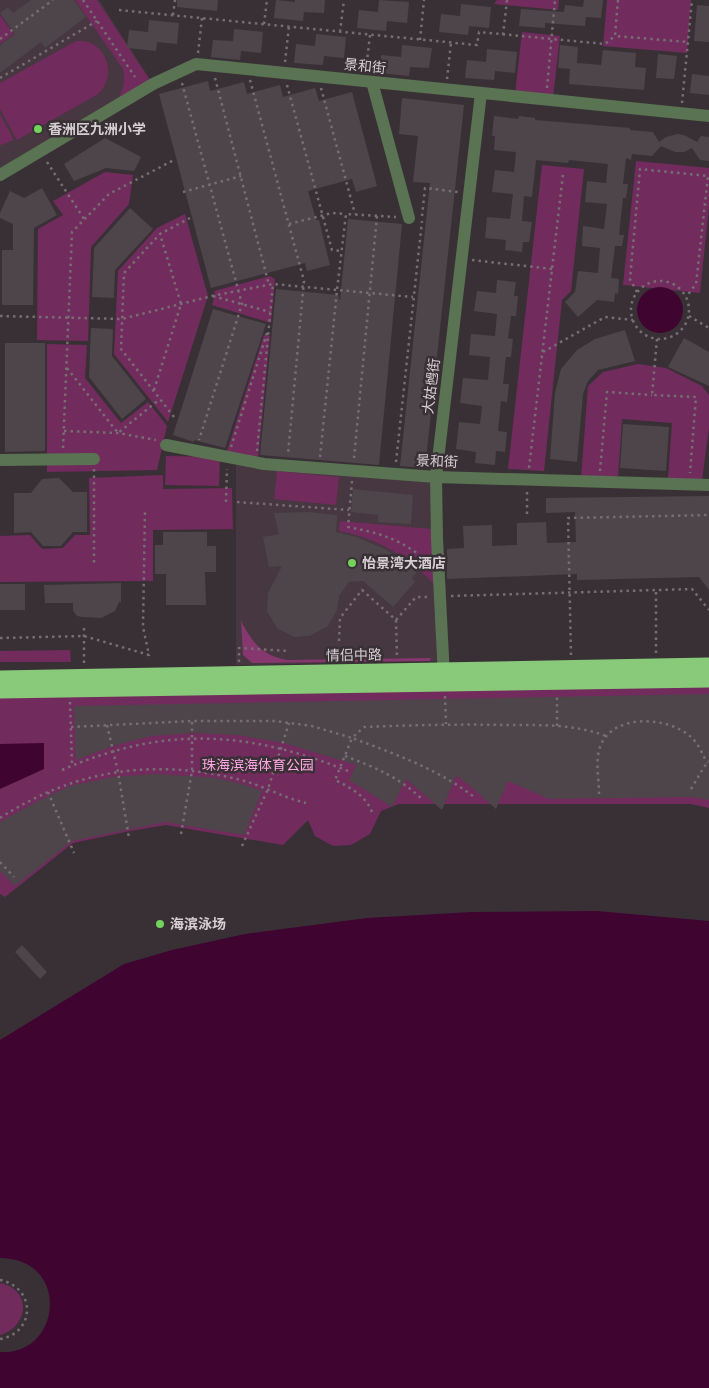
<svg xmlns="http://www.w3.org/2000/svg" width="709" height="1388" viewBox="0 0 709 1388" font-family="Roboto,'Noto Sans SC',sans-serif">
	<rect width="100%" height="100%" fill="#393036"/>
	<path fill="#463740" d="M0 0H99L153 84 0 174Z
		M236 459 436 477 441 661 236 665Z"/>
	<path fill="#722b5d" d="M75 0H97L152 83 120 102 119 97C124 87 125 80 123 69Z
		M497 0H559L558 10 494 4Z
		M607 0H691L687 53 603 46Z
		M0 15 14 34 0 44Z
		M522 32 560 36 553 98 515 94Z
		M76 41C104 38 120 74 98 94L17 140 0 109V83Z
		M0 114 14 140 1 145H0Z
		M636 161 709 168V206L700 293 623 285Z
		M542 165 584 169 571 291 562 300 544 471 508 469Z
		M105 172 133 175 129 204 91 247 88 341 37 340 38 229 63 215 53 201Z
		M185 214 208 296 168 422 114 354 118 271 157 228Z
		M270 276 275 279 271 323 212 305 215 294 214 291Z
		M264 335 270 336 258 460 226 454Z
		M47 344 87 345 85 378 121 423 148 402 167 426 157 470 47 472Z
		M638 364 666 368 702 386 709 395V427L702 481 668 478 672 423 622 419 618 479 581 478 588 386 603 372Z
		M166 456 220 457 219 486 165 485Z
		M277 471 339 477 336 505 274 499Z
		M163 475V489L232 488 233 529 153 530V581L0 582V536L30 535 42 549 63 548 75 535H90L89 478Z
		M340 521 432 529 434 584C408 557 377 538 339 531Z
		M70 650 71 662H0V651Z
		M709 684V808L691 804H399L381 811 370 834 351 845 333 846 315 836 308 820 283 845 166 825 130 831 73 843 5 897 0 894V694Z
		M0 1283C31 1289 30 1325 1 1335H0Z"/>
	<path fill="#86376e" d="M241 621C252 642 262 656 288 660L431 658 430 661 252 663 243 655Z"/>
	<path fill="#400431" d="M637 310a23 23 0 1 1 46 0a23 23 0 1 1-46 0Z
		M44 743V769L0 789V744Z
		M597 911 709 921V1388H0V1352C61 1356 72 1259 0 1258V1040L124 964 172 950 245 934 367 918 472 912Z"/>
	<path fill="#4e454b" d="M31 0H74L86 17 45 48 41 42 0 73V45L15 34 0 13 8 7 13 13Z
		M177 0H218L217 11 177 7Z
		M276 0 295 2V0H325L324 13 304 12 303 21 274 18Z
		M379 0 409 2 407 23 387 21 386 31 357 28 359 10 378 12Z
		M584 0H603L601 18 586 17 585 26 545 23V28L519 26 521 9 564 12 565 5 583 7Z
		M461 4 491 7 489 28 469 26 468 35 439 32 441 14 460 16Z
		M697 5 709 6V42L694 41Z
		M149 20 179 23 177 44 157 42 156 51 127 48 129 30 148 32Z
		M234 29 263 32 261 53 241 51 240 60 211 57 213 40 233 41Z
		M316 34 346 37 344 58 324 56 323 65 294 63 296 44 315 46Z
		M402 45 432 48 429 68 410 67 409 76 380 73 381 55 401 57Z
		M560 45 578 47 577 63 601 65 603 50 636 53 635 67 646 68 644 90 569 84 570 69 558 68Z
		M487 49 517 52 515 73 495 71 494 80 465 78 467 60 486 62Z
		M658 54 677 56 674 79 656 78Z
		M692 74 709 76V95L690 93Z
		M208 81 210 91 244 82 247 94 280 85 283 97 315 88 319 101 352 92 377 186 356 192 352 179 308 191 316 220H319L330 265 307 271 305 263 211 288 159 94Z
		M402 98 464 105 425 468 400 466 430 183 413 182 418 136 399 134Z
		M494 116 518 119 519 116 535 118V120L630 128V130L653 132 659 142 666 137 677 134 684 135 697 142 701 136 709 137V161L700 160 692 148 684 152H675L661 146 652 156 632 154 631 160 626 158 623 184H628L626 198H623L619 235H624L622 246H615L611 278 619 279 618 294 615 293 614 302 597 300 578 317 565 302 575 292 578 271 598 273 600 248 582 246 583 226 604 229 607 204 585 202 587 181 606 183 608 164 569 160 568 163 536 160 532 197 524 196 522 221 532 222 529 242H523L522 252 505 250 506 240 485 238 487 217 510 219 513 194 492 192 495 170 514 172 516 152 494 150 495 136H492Z
		M105 138 141 157 134 171 106 168 74 181 64 164Z
		M42 188 57 215 34 228 33 305H2V250H13V224L0 218V213L10 191 24 198Z
		M130 208 153 229 115 270 114 298 92 297 94 248Z
		M348 219 402 224 379 465 260 455 276 289 338 295 340 301Z
		M497 280 516 282 514 296H518L516 316H511L508 338 513 339 511 357H506L503 384H509L507 402 501 401 498 431 507 432 505 452 496 451 495 465 475 463 476 452 456 449 459 422 480 424 482 406 460 403 463 378 488 380 490 357 469 355 471 334 495 336 497 314 474 311 477 291 496 293Z
		M213 309 266 324 225 448 194 440V442L173 435Z
		M91 328 113 329 112 356 146 399 122 419 89 377Z
		M625 330 635 361 598 370 588 381 583 394 577 462 550 459 555 393 561 369 577 350 595 339Z
		M684 338 709 352V386L668 367Z
		M5 343H45V451L5 452Z
		M623 424 669 427 666 471 620 468Z
		M59 478 73 492H87V532H73L61 546H43L31 532 14 533V493H31L42 479Z
		M353 489 413 495 411 524 378 522V515L351 512Z
		M709 496V590L699 577 577 580V574L447 579V549L464 548 463 526 492 525V546L517 545V523L546 522 547 543 576 542 575 512 546 513V498Z
		M308 512 337 515 336 532 357 537 387 550 417 572 412 578 415 582 393 607 363 581 349 582 339 596 337 610 328 626 309 636 294 637 277 628 267 611 268 593 282 566 269 567 263 537 279 534 274 513Z
		M163 532H207V546H216V572H205L206 605H166V574H155V545H163Z
		M121 583V602H119L115 611 101 618 83 617 77 616 73 611V603H45L44 585Z
		M0 584H25V610H0Z
		M709 694V800L692 797 549 799 508 781 496 809 468 784 456 776 442 810 406 779 392 807 349 780 356 765 284 743 237 735 195 733 151 736 113 746 76 760 74 706Z
		M156 774 217 778 242 784 262 791 244 835 165 822 72 841 15 886 0 871V822L36 802 70 786 113 777Z
		M22 945 47 972 40 979 15 952Z"/>
	<g fill="none" stroke-linecap="round" stroke-linejoin="round">
		<path stroke="#766e73" stroke-width="2.5" stroke-dasharray="2.5 4" stroke-linecap="butt" d="M83 0 135 77
			M618 0 615 36 688 42
			M119 10 477 45 479 32 605 44 615 36
			M173 15 175 0
			M264 24 267 0
			M340 32 344 0
			M503 35 507 0
			M0 39 53 0
			M420 40 424 0
			M198 53 202 18
			M285 62 289 26
			M366 70 370 35
			M0 78 97 21
			M215 78 269 285
			M447 79 451 43
			M250 80 304 281 288 454
			M182 83 242 304 199 440
			M287 85 332 250 342 251
			M321 88 355 214
			M547 88 555 0
			M682 103 692 0
			M47 162 84 219
			M183 192 241 176
			M422 216 425 188 458 192
			M289 224 332 213 346 214
			M472 260 552 269
			M631 310a29 29 0 1 1 58 0a29 29 0 1 1-58 0Z
			M637 292 630 279 640 169 708 176 696 284 686 297
			M213 296 270 312
			M0 316 122 319 212 296 273 284 413 297
			M689 316 709 328
			M657 339 652 395 696 397 690 473
			M543 352 605 317 633 320
			M67 368 118 433 160 399
			M154 390 181 304 160 234
			M174 417 121 349 124 273 160 234 190 218
			M64 431 118 433 156 440
			M231 447 267 333
			M63 448 72 232 109 194 174 160
			M257 451 273 284
			M320 457 337 290 346 214 396 217
			M354 458 377 216
			M396 462 422 221
			M529 468 563 174
			M94 469V565
			M600 471 607 392 652 395
			M352 481 348 527C380 533 400 539 426 560
			M226 502 227 469
			M237 502 349 510
			M527 514V491
			M451 596 692 589 709 610
			M396 620 397 658
			M84 628V664
			M0 638 84 636 149 655 143 627 145 510
			M339 641 340 618 362 590 396 620 416 597H428
			M656 653V590
			M571 655 568 518 709 515
			M239 662V648L289 651
			M445 696 446 724
			M70 702 72 765
			M107 725 118 772 129 838
			M557 726V695
			M71 727 192 721H275L312 726 352 738 364 727C412 725 460 724 508 725 542 725 574 724 606 736
			M345 756C376 768 397 776 422 799
			M62 770C163 726 246 730 348 771
			M691 789 704 767 709 761
			M48 792 74 853
			M599 794C599 779 595 761 600 747 612 713 668 716 691 737 698 743 703 755 707 763
			M372 812C365 795 351 788 335 780L352 738C395 754 438 769 474 797
			M0 818C76 769 154 758 241 780 264 786 284 798 306 803
			M181 834 192 771V721
			M242 846 268 789 289 723
			M0 862 14 877
			M0 1280C36 1287 36 1333 0 1339"/>
		<path stroke="#597353" stroke-width="12" d="M372 82 409 218
			M0 175 153 84 196 64 709 116
			M166 445 264 464 436 477 709 485
			M0 460 94 459
			M444 677 437 539 436 477 481 93"/>
		<path stroke="#89ca7a" stroke-width="15" d="M0 678 709 665
			M0 691 709 680"/>
	</g>
	<g fill="#73d25c" stroke="#393036" stroke-width="2">
		<circle cx="38" cy="129" r="5"/>
		<circle cx="352" cy="563" r="5"/>
		<circle cx="160" cy="924" r="5"/>
	</g>
	<g text-anchor="middle" stroke-width="5" stroke-linejoin="round" paint-order="stroke">
		<g font-size="14" fill="#d5cfd2" stroke="#393036">
			<text transform="translate(365 66) rotate(6)" y="5">景和街</text>
			<text transform="translate(431 386) rotate(-83)" y="5">大姑乸街</text>
			<text transform="translate(437 461) rotate(3)" y="5">景和街</text>
			<text transform="translate(354 655) rotate(-1)" y="5">情侣中路</text>
		</g>
		<g font-size="14" font-weight="bold" fill="#d5cfd2" stroke="#393036" text-anchor="start">
			<text x="48" y="134">香洲区九洲小学</text>
			<text x="362" y="568">怡景湾大酒店</text>
			<text x="170" y="929">海滨泳场</text>
		</g>
		<g font-size="14" fill="#fea6e0" stroke="#393036">
			<text x="258" y="770">珠海滨海体育公园</text>
		</g>
	</g>
</svg>
